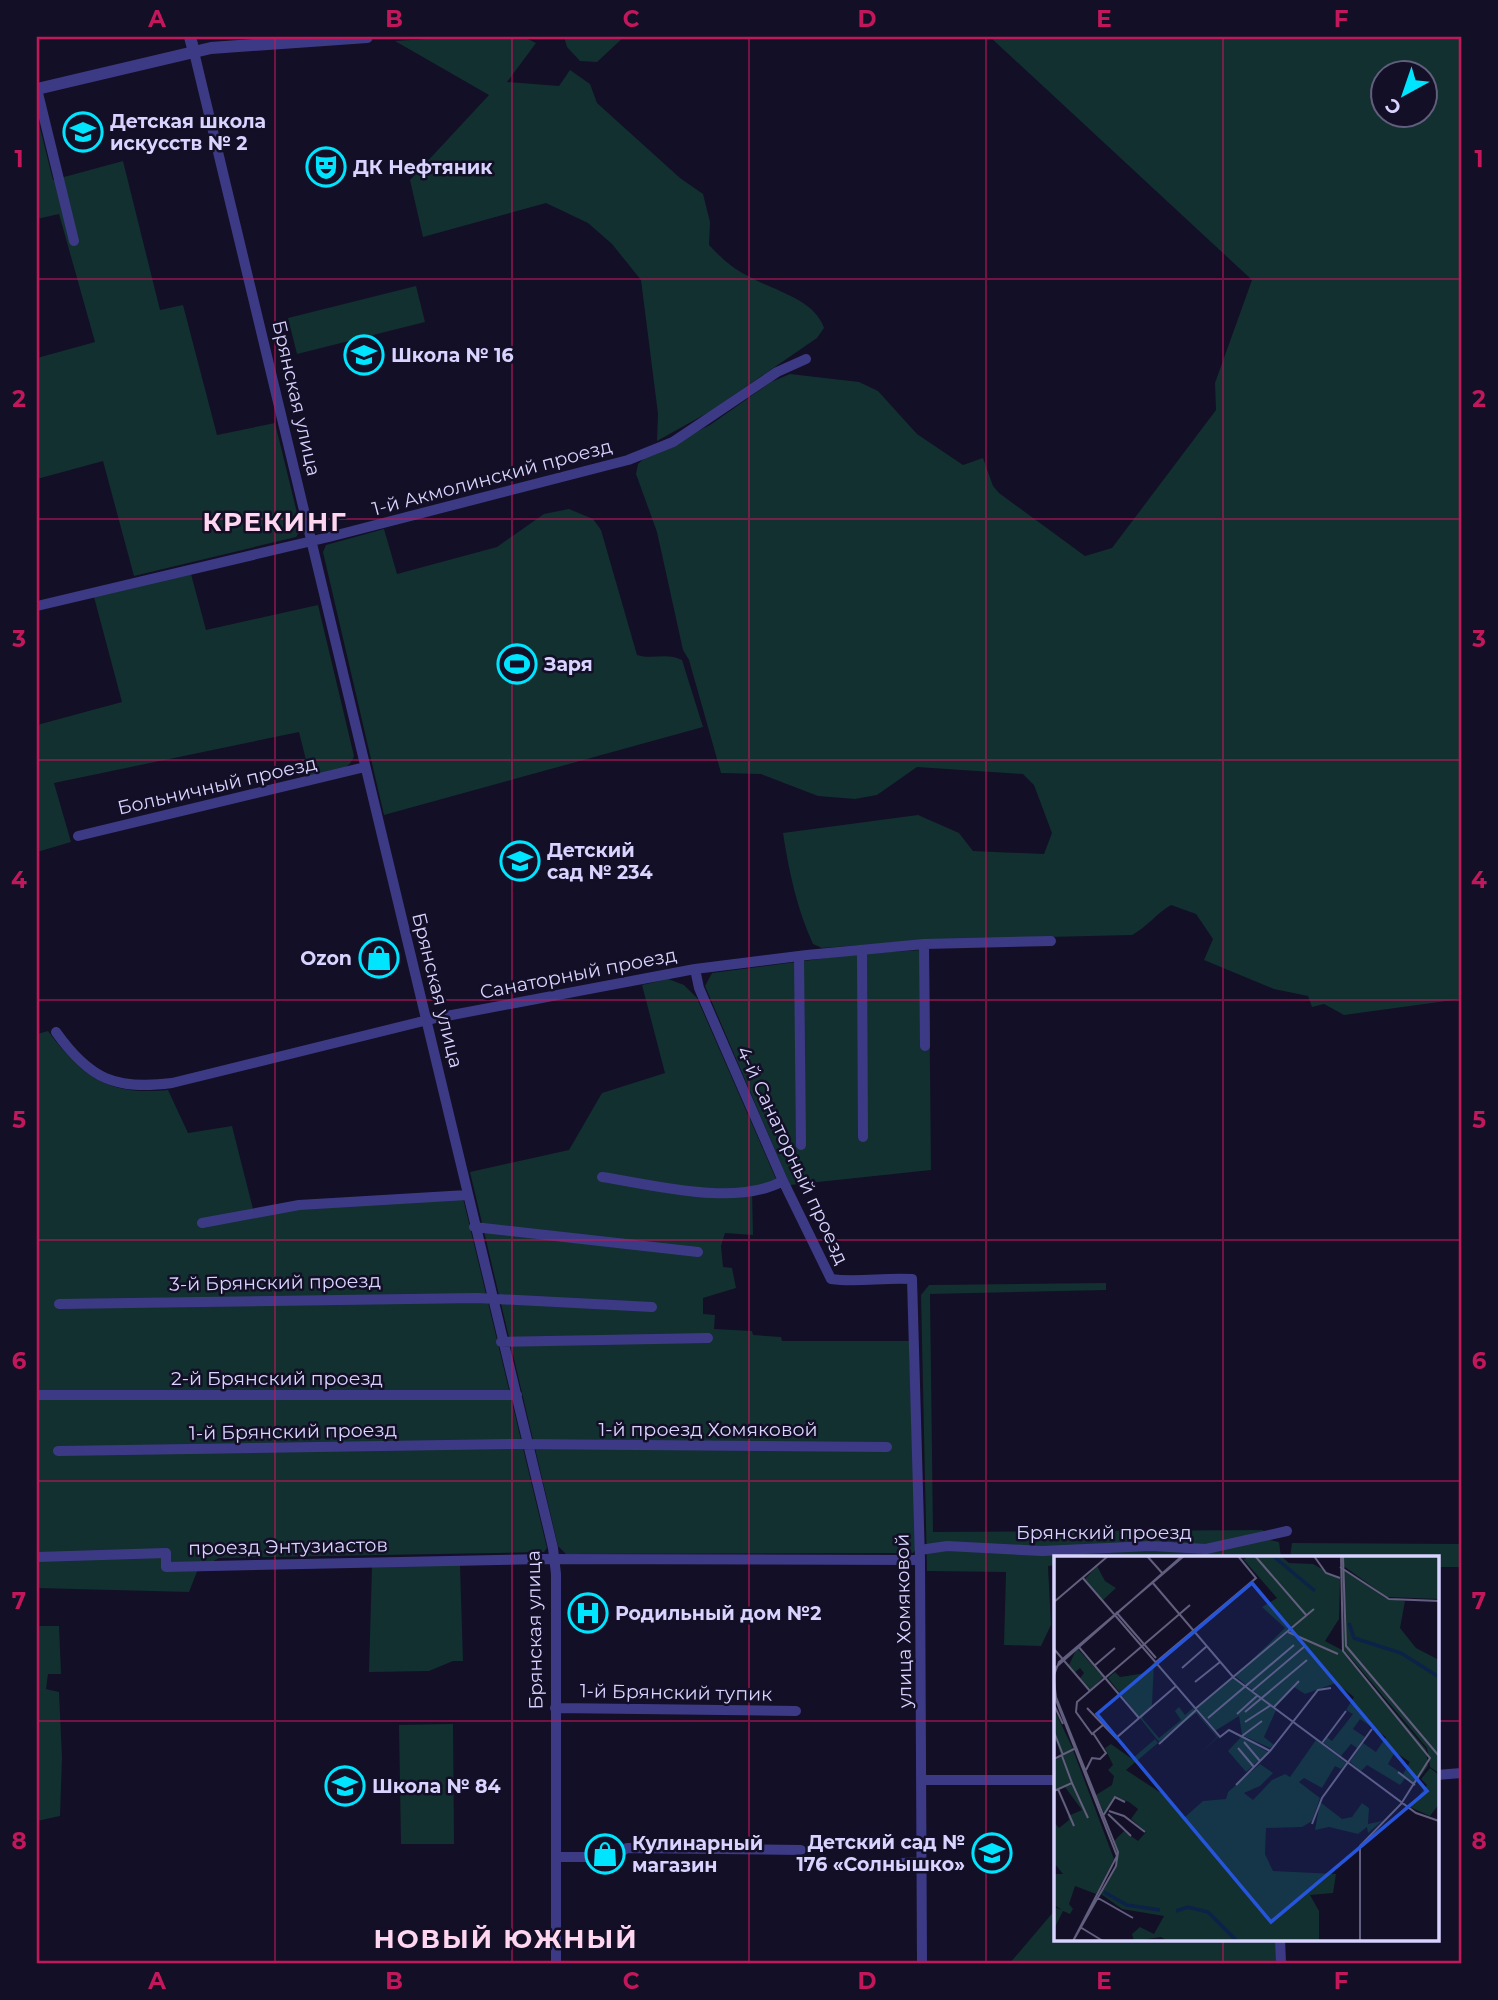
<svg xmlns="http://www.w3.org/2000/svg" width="1498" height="2000" viewBox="0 0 1498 2000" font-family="Montserrat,sans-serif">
	<rect width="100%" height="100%" fill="#130f26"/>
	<path fill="#12302f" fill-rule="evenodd" d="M457 37H524L536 43 507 82 559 86 570 70 590 84 597 103 680 178 703 194 710 222 709 245C720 257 732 268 748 276 772 290 815 299 824 328L817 338 709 412 657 441 658 414 641 280 612 244 588 223 546 203 423 237 410 180 489 95 395 41Z
		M564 37H624L597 62 580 61 567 47Z
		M990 37H1461V999L1344 1015 1324 1004 1312 1007 1308 996 1274 989 1204 960 1213 939 1196 914 1171 905C1156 914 1147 927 1132 935L928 940 822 948 813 944C797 909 789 872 783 833L918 815 959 833 973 851 1044 854 1052 833 1034 785 1023 774 917 767 877 795 855 799 818 796 761 774 721 773 689 660 683 650 657 532 636 474 638 464 647 456 710 425 771 382 790 374 859 382 878 391 917 434 963 465 983 458 993 486 999 493 1085 556 1112 548 1216 410 1215 383 1252 280ZM1382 74H1424V116H1382Z
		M37 116 53 180 123 161 160 310 183 305 217 435 275 423 301 529 296 537 134 576 103 461 37 479V358L95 342 59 214 37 219Z
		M416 286 425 322 297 354 288 318Z
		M569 509 593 519 601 530 637 655C653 660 667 652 682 660L703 727 384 815 323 552 326 545 384 529 397 574 497 547 544 514Z
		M191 574 206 630 318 605 354 756C349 773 326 773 310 776L299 732 54 783 71 842 37 852V725L122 702 94 597Z
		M922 950 929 963 931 1170 790 1185 705 986 712 973 857 954Z
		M668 979 684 985 697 998 780 1188 752 1189 753 1235 725 1233 721 1246 723 1267 732 1268 736 1288 703 1298V1314L715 1315 714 1329 752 1331 753 1335 781 1337 782 1341H909L916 1549 913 1553 566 1554 558 1546 470 1172 569 1150 602 1093 665 1073 642 985Z
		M48 1031C83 1078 109 1096 168 1090L188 1133 232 1126 255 1217 302 1209 463 1198 547 1548 544 1552 219 1558 198 1569 189 1592 37 1588V1034Z
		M1106 1283V1290L930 1294 933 1532 1263 1530 1266 1539 1279 1542 1281 1557H1055V1565L1048 1566 1051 1625 1041 1646 1004 1645 1006 1572 927 1571 921 1295 929 1285Z
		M1292 1543 1461 1544V1567H1437V1557H1290Z
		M460 1565 463 1661H453L429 1671 369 1672 372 1566Z
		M37 1626H59L61 1674H48L46 1689 59 1692 62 1758 60 1816 37 1821Z
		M453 1724 454 1844H401L399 1725Z
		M1055 1910V1939H1276V1963H1010Z"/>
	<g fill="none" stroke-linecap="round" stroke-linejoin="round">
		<path stroke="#3d3a85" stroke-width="10" d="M194 52 553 1548 556 1574V1963
			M37 89 74 241
			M37 606 329 537 628 460 673 442 777 372 806 359
			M78 836 365 767
			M924 944 925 1046
			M862 950 863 1137
			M799 957 801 1145
			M695 969 699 988 783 1181 831 1279C858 1283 884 1277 912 1279L920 1560 922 1963
			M56 1032C90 1080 116 1090 172 1083L436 1018 695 969 807 955 924 944 1051 941
			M602 1177C655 1185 735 1207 783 1181
			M202 1223 299 1205 467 1195
			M474 1227 698 1252
			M59 1304 477 1298 652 1307
			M501 1342 708 1338
			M37 1395H517
			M58 1451 513 1444 887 1447
			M920 1550 947 1546 1042 1551 1151 1546 1206 1549 1287 1531
			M37 1557 166 1553V1567L541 1559 920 1560
			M555 1708 796 1711
			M1437 1775 1461 1773
			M922 1780H1055
			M557 1857H613L627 1848 801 1850
			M862 1865 922 1862
			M1280 1939 1281 1963"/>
		<path stroke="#3d3a85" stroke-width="12" d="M190 37 194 52
			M37 89 211 48 367 37"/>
	</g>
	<path fill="none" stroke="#c2185b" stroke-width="2" stroke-opacity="0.55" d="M275 37V1963M512 37V1963M749 37V1963M986 37V1963M1223 37V1557M37 279H1461M37 519H1461M37 760H1461M37 1000H1461M37 1240H1461M37 1481H1461M37 1721H1055M1437 1721H1461M1223 1939V1963"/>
	<defs>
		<g id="school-ring" transform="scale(2.0125)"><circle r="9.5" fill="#130f26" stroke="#00e5ff" stroke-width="1.5"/><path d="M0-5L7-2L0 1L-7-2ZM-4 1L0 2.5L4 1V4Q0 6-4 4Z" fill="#00e5ff"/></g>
		<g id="theatre-ring" transform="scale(2.0125)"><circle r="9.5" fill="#130f26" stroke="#00e5ff" stroke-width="1.5"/><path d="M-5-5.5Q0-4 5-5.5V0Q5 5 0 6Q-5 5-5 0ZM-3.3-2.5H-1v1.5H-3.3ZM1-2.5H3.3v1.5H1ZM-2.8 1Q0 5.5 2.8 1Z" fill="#00e5ff"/></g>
		<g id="stadium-ring" transform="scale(2.0125)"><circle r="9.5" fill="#130f26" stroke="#00e5ff" stroke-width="1.5"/><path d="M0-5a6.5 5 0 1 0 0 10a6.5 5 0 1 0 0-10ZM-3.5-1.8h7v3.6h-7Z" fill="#00e5ff"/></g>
		<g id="shop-ring" transform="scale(2.0125)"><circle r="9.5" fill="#130f26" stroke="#00e5ff" stroke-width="1.5"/><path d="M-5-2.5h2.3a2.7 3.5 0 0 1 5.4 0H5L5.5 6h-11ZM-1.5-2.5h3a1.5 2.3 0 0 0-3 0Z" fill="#00e5ff"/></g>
		<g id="hospital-ring" transform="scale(2.0125)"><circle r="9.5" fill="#130f26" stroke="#00e5ff" stroke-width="1.5"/><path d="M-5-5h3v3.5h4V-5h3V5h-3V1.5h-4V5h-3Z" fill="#00e5ff"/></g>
	</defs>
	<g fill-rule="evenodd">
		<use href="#school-ring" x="83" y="132"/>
		<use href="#theatre-ring" x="326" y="167"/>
		<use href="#school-ring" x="364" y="355"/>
		<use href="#stadium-ring" x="517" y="664"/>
		<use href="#school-ring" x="520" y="861"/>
		<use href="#shop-ring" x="379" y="958"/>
		<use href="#hospital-ring" x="588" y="1613"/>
		<use href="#school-ring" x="345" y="1786"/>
		<use href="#school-ring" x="992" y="1853"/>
		<use href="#shop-ring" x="605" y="1854"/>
	</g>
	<g text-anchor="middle" stroke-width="5" stroke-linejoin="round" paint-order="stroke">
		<g font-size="19" font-weight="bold" fill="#d9d4ff" stroke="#130f26" text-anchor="start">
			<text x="110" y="128">Детская школа<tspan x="110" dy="22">искусств № 2</tspan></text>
			<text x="353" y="174">ДК Нефтяник</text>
			<text x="391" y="362">Школа № 16</text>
			<text x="544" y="671">Заря</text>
			<text x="547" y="857">Детский<tspan x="547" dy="22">сад № 234</tspan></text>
			<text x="352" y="965" text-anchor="end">Ozon</text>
			<text x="615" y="1620">Родильный дом №2</text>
			<text x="372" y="1793">Школа № 84</text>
			<text x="965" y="1849" text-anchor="end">Детский сад №<tspan x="965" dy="22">176 «Солнышко»</tspan></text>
			<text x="632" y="1850">Кулинарный<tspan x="632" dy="22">магазин</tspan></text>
		</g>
		<g font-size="19" fill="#d9d4ff" stroke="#130f26">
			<text transform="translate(297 398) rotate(77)" y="7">Брянская улица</text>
			<text transform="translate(492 477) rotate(-15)" y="7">1-й Акмолинский проезд</text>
			<text transform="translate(217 785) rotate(-13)" y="7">Больничный проезд</text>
			<text transform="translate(578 973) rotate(-11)" y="7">Санаторный проезд</text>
			<text transform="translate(438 990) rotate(76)" y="7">Брянская улица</text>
			<text transform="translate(793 1155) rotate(65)" y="7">4-й Санаторный проезд</text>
			<text transform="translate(275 1282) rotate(-1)" y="7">3-й Брянский проезд</text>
			<text x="277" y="1385">2-й Брянский проезд</text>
			<text x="708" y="1436">1-й проезд Хомяковой</text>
			<text transform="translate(293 1431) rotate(-1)" y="7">1-й Брянский проезд</text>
			<text x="1104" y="1539">Брянский проезд</text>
			<text transform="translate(288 1546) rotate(-1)" y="7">проезд Энтузиастов</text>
			<text transform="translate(903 1621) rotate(-91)" y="7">улица Хомяковой</text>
			<text transform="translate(534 1630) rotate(-91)" y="7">Брянская улица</text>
			<text transform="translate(676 1692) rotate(1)" y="7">1-й Брянский тупик</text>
		</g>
		<g font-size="26" font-weight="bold" letter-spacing="2" fill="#ffd6f0" stroke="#130f26">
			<text x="275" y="531">КРЕКИНГ</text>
			<text x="506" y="1948">НОВЫЙ ЮЖНЫЙ</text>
		</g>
	</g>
	<g transform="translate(1054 1556)">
		<rect width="385" height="385" fill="#130f26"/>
		<path d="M194 0H227L235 7 259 8 286 23 285 63 271 85 288 94 372 193 374 210 361 228 352 221 346 229 313 209 307 215 296 206 309 187 322 196 332 181 306 163 299 173 311 181 303 192 297 188 287 200 270 187 273 181 278 185 299 158 292 154 300 141 282 127 251 138 240 131 220 151 181 120 231 72 208 51 223 42 190 4ZM341 196 356 206 349 218 334 208ZM287 0H385V43L333 41 288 9ZM43 10 51 25 62 32 49 44 31 23ZM288 12 331 42 351 45 346 72 362 92 385 104V217L376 211 373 192 290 94ZM23 92 49 121 37 134 26 122 30 117 26 112 21 116 15 109ZM100 106 98 149 88 162 105 182 127 164 121 155 125 151 131 159 139 152 164 181 146 198 163 181 142 157 105 186 54 122 61 116 66 121 92 117ZM179 122 222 154 210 181 220 189 216 192 188 179 185 160 161 175 143 152ZM0 153 19 193 7 199 0 180ZM187 181 214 196 192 216 174 195ZM101 183 104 187 72 214 107 237 130 262 149 245 172 243 174 236 206 208 219 217 206 230 190 237 199 244 218 224 231 218 236 221 262 184 292 207 287 213 281 210 268 232 250 222 245 226 266 242 258 265 248 271 212 272 211 298 219 315 282 318 279 337 256 339 265 355V384L305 385H114L107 381 80 385 78 378 86 371 100 378 110 360 68 353 47 338 64 305 60 285 70 275 84 285 92 276 77 263 84 253 75 246 61 240 51 259 42 239 58 229 60 220 54 214 59 209 51 192 57 188 78 203ZM19 194 60 303 42 338 21 330 15 348 19 353 16 358 9 355 0 373V351L8 354 0 349V318H9L0 307V266L5 272 15 264 14 260 28 254 11 231 0 236V205ZM376 212 385 219V248L376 260 356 251 373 229 367 223ZM266 246 288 263 298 261 308 247 315 252 314 268 328 265 314 277 313 271 304 278 275 271 261 274Z" fill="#12302f" fill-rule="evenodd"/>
		<path fill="none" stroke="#0c2248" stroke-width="3.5" d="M219 0 261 35M295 67 300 82 347 97 385 121M50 336 73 349 106 354M122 355 134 351 154 356 183 385"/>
		<path fill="none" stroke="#625e7d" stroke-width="2" d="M93 0 109 18M201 0 253 60M260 0 272 17 286 22M287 0 289 95 376 202 347 248 306 290V385M289 0 292 90 385 200M286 11 335 43 385 45M28 21 166 181 175 174 216 195M98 26 180 122 362 257 385 265M0 46 54 0M62 56 102 102M234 76 284 98M24 90 85 162M0 93 36 135M102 106 202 22 184 0M40 110 61 92M128 112 153 90M0 113 128 0M0 119 5 106 130 0M0 125 2 141 64 296 62 310 19 385M141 126 166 106M198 135 251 90M0 139 63 300 19 385M0 149 9 168M220 151 245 125M33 152 62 182 122 130M141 153 260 53M191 156 253 104M183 158 204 139M154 162 240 89M191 166 217 149M49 169 38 178 22 156 23 146 136 49M0 176 9 199M188 180 208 165M190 186 206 205M268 187 292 155M105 188 142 154M184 192 200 211M0 203 20 193M32 214 38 202 46 203 52 197 39 177M344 216 361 229M18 227 34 262M182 229 216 195 264 134 277 132M4 233 20 270M0 235 18 227 8 200M55 255 70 260 91 276M54 258 77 280M49 260 61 241 71 246M258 268 268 242 318 173M44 342 79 362M26 371 49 385"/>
		<path fill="#2655da" fill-opacity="0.15" stroke="#2655da" stroke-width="3.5" d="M198 27 373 235 217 366 43 158Z"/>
		<rect width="385" height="385" fill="none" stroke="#d9d4ff" stroke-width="3.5"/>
	</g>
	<rect width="1498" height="2000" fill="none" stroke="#130f26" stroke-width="77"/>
	<g transform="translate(1404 94) rotate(220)"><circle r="33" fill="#130f26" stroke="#625e7d" stroke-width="2"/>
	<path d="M0-5L12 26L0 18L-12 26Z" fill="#00e5ff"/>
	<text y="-10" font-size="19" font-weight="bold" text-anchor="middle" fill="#d9d4ff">С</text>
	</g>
	<rect x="38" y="38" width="1422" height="1924" fill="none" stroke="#c2185b" stroke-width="2.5"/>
	<g font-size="23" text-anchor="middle" font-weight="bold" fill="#c2185b">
		<text x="157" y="27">A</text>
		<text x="394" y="27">B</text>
		<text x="631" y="27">C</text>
		<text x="867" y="27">D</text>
		<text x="1104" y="27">E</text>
		<text x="1341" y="27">F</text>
		<text x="19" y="167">1</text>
		<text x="1479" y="167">1</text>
		<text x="19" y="407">2</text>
		<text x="1479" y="407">2</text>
		<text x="19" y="647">3</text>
		<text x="1479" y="647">3</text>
		<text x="19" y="888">4</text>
		<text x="1479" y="888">4</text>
		<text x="19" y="1128">5</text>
		<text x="1479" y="1128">5</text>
		<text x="19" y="1369">6</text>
		<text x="1479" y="1369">6</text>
		<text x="19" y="1609">7</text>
		<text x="1479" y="1609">7</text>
		<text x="19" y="1849">8</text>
		<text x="1479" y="1849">8</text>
		<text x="157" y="1989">A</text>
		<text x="394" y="1989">B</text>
		<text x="631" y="1989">C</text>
		<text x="867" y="1989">D</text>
		<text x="1104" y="1989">E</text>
		<text x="1341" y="1989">F</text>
	</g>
</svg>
